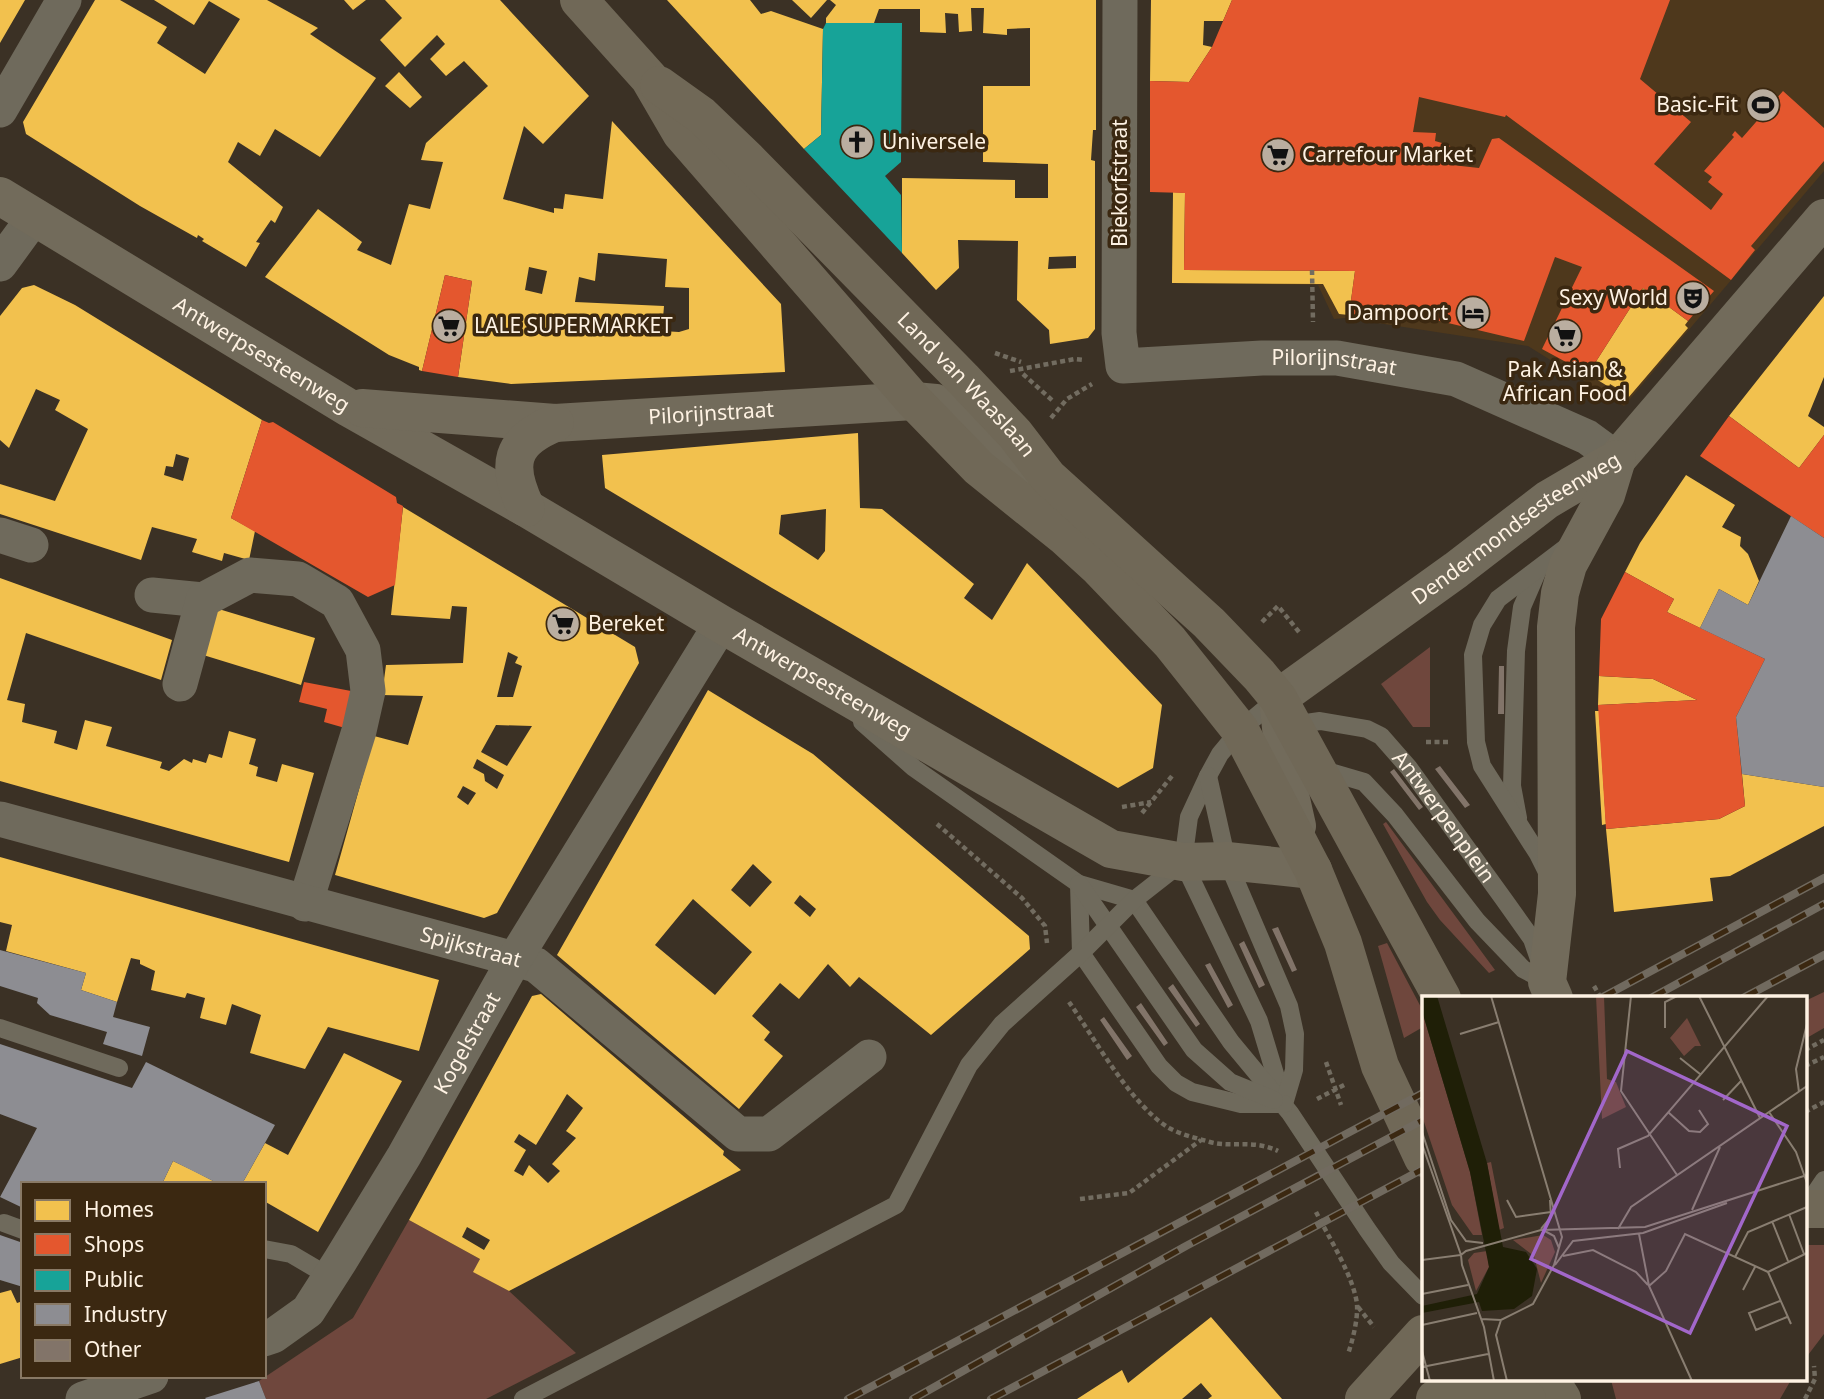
<svg xmlns="http://www.w3.org/2000/svg" width="1824" height="1399" viewBox="0 0 1824 1399" font-family="'Noto Sans',sans-serif">
	<rect width="100%" height="100%" fill="#3b3125"/>
	<path fill="#4e381c" d="M1232 0H1824V171L1624 406 1528 346 1345 318 1334 319 1318 285 1172 283 1173 192 1212 47Z"/>
	<path fill="#6f473d" d="M1430 647V727H1413L1381 684Z
		M1386 822 1495 970 1489 973 1440 920 1427 902 1383 824Z
		M1387 943 1423 1011V1027L1404 1038 1378 946Z
		M1824 992V1028L1805 1039V1001Z
		M409 1220 480 1259 474 1272 509 1291 576 1353 486 1399H266L259 1381 353 1318Z
		M1805 1245H1824V1334L1805 1359Z
		M1611 1380H1791L1780 1399H1616Z"/>
	<path fill="#f2c14e" fill-rule="evenodd" d="M0 0H25L0 43Z
		M95 0H120L167 27 157 43 205 74 240 19 209 1 194 25 154 0H267L318 28 310 34 376 78 320 157 275 129 260 156 238 142 228 162 283 207 275 223 271 220 256 242 260 243 246 267 202 241 204 239 198 235 197 238 140 206 26 134 23 122Z
		M344 0H366L353 10Z
		M385 0H500L589 96 543 144 524 126 503 199 554 213V208L563 209 565 194 603 199 612 121 781 304 785 372 511 384 458 377 472 281 445 275 422 371 419 370V367L389 355 265 277 318 209 362 242 357 250 391 265 409 204 430 209 443 162 421 160 426 143 488 86 464 61 446 76 430 59 445 44 437 35 405 67 380 40 402 18ZM598 253 667 259 665 287 689 288V329L679 332 662 331 664 306 575 302 579 277 595 281ZM529 267 547 271 542 294 525 290Z
		M667 0H750L761 14 771 11 823 29 821 135 804 149Z
		M792 0H827L811 18Z
		M830 0H1096V130H1093L1091 160 1095 161V329L1088 338 1050 344 1049 330 1017 300 1018 241 958 240 959 268 936 290 902 253V178L1015 180V198H1048V164L983 162V86H1030V28L1007 29V35L983 33 984 8H971L972 31 959 32 958 14 945 13 946 33 920 32V9H879L874 23H826V18L836 5ZM1076 256V268L1048 269 1049 257Z
		M1151 0H1232L1223 21H1204L1203 45 1212 47 1189 82 1150 81Z
		M399 72 422 97 410 108 385 86Z
		M1173 192 1185 193 1184 270 1355 271 1349 315 1339 314 1323 284 1172 283Z
		M34 285 75 305 262 420 231 518 255 531 249 560 224 553 222 561 192 552 197 539 152 527 141 560 0 514V484L55 501 88 429 55 410 60 400 36 389 9 448 0 440V316L22 288ZM176 454 189 458 183 481 164 475 166 466 173 467Z
		M1643 288 1688 321 1685 325 1688 328 1628 398 1624 396 1625 393 1610 384 1609 387 1588 374Z
		M1824 296V377L1808 416 1824 427V435L1799 468 1729 416Z
		M858 433 860 508 882 509 974 584 964 598 992 620 1027 563 1162 705 1153 768 1118 788 772 588 605 488 602 455ZM826 509 825 551 818 560 779 534 781 515Z
		M1686 475 1735 505 1722 527 1741 537 1740 546 1748 554 1759 581 1748 605 1719 589 1700 628 1667 612 1674 599 1625 572 1640 543Z
		M403 507 635 647 639 663 497 913 484 918 335 875 374 736 408 745 423 696 382 695 386 665 463 663 467 607 452 606 450 619 391 615ZM508 652 518 657 515 663 522 666 513 697H497ZM496 725 532 726 507 766 481 752ZM477 759 504 775 497 789 485 781 484 774 473 768ZM463 786 476 793 468 805 457 797Z
		M0 578 172 640 161 680 26 633 7 700 25 704 22 722 57 731 54 743 77 750 85 720 112 727 106 746 162 762 160 768 169 771 184 759 192 763 193 759 206 763 209 754 222 758 229 731 256 739 249 764 258 767 256 776 277 782 282 764 314 773 289 862 0 781Z
		M212 607 315 638 301 685 200 654Z
		M1599 676 1653 679 1697 700 1598 705Z
		M708 690 813 754 1029 936 1030 949 931 1035 859 977 850 987 828 964 799 999 780 983 752 1016 770 1032 764 1040 783 1056 739 1109 557 955ZM753 864 772 882 750 907 731 890ZM800 895 816 909 810 917 794 903ZM693 899 752 952 715 995 655 945Z
		M1595 711H1599L1606 824 1602 825Z
		M1742 774 1824 787V826L1730 876 1710 878 1713 901 1614 912 1606 829 1719 819 1745 806Z
		M0 857 439 980 419 1051 328 1027 305 1069 250 1053 261 1015 232 1004 226 1025 200 1018 205 998 187 993 185 998 151 990 155 971 140 964V960L131 958 117 1002 81 990 86 973 6 951 12 925 0 922Z
		M541 994 724 1151 723 1155 741 1170 509 1291 473 1272 480 1259 409 1220 532 996ZM567 1094 583 1108 566 1131 576 1138 552 1164 560 1171 548 1183 529 1165 523 1176 514 1171 526 1150 514 1142 519 1134 536 1145ZM467 1227 490 1240 484 1250 462 1237Z
		M344 1053 402 1081 318 1232 264 1201V1184H242L265 1143 288 1155Z
		M173 1161 192 1170 219 1184H162Z
		M11 1290 17 1303 23 1301V1357L0 1364V1293Z
		M1211 1317 1282 1399H1208L1212 1396 1201 1383 1182 1399H1077L1122 1370 1128 1383Z"/>
	<path fill="#e4572e" d="M1232 0H1670L1640 79 1691 122 1654 164 1711 210 1723 194 1708 182 1712 177 1704 171 1734 137 1732 135 1735 131 1742 138 1783 91 1824 128V161L1751 246 1755 250 1731 280 1506 115 1505 117 1419 97 1413 132 1436 133 1435 141 1449 145 1452 149V165L1479 168 1492 139 1499 138 1714 291 1688 321 1643 288 1588 374 1542 349 1582 267 1555 257 1524 341 1427 318 1349 315 1355 271 1184 270 1185 193 1150 192V81L1189 82 1212 47Z
		M445 275 472 281 458 377 422 371Z
		M1729 416 1799 468 1824 435V538L1700 456Z
		M262 420 269 423 273 422 396 497 397 503 403 506 395 585 368 597 231 518Z
		M1625 572 1674 599 1667 612 1765 659 1736 717 1745 806 1719 819 1606 829 1598 705 1697 700 1653 679 1599 676 1601 619Z
		M304 682 351 691 345 728 324 722 327 709 299 702Z"/>
	<path fill="#17a398" d="M826 23H902L901 162 885 176 901 195 902 253 804 149 821 135 823 29Z"/>
	<path fill="#8d8d92" d="M1791 516 1824 538V787L1742 774 1736 717 1765 659 1700 628 1719 589 1748 605Z
		M0 950 86 973 81 990 117 1002 113 1017 150 1027 142 1056 103 1044 107 1032 50 1015 37 1003 38 998 0 986Z
		M0 1044 132 1088 146 1062 275 1125 242 1184H219L173 1161 162 1184H23V1208L0 1197 37 1128 0 1114Z
		M0 1235 23 1243V1287L0 1280Z
		M259 1381 266 1399H206L205 1398Z"/>
	<path fill="#827469" d="M1499 666H1504V714H1498Z
		M1440 766 1470 805 1465 808 1435 769Z
		M1394 769 1423 807 1419 810 1390 772Z
		M1278 927 1297 970 1292 972 1272 929Z
		M1244 941 1265 985 1259 988 1239 944Z
		M1210 963 1233 1005 1228 1008 1205 965Z
		M1173 984 1200 1024 1196 1027 1168 988Z
		M1141 1003 1168 1043 1164 1046 1136 1007Z
		M1104 1017 1132 1056 1127 1060 1100 1020Z"/>
	<g fill="none" stroke-linecap="round" stroke-linejoin="round">
		<path stroke="#726c60" stroke-width="4.5" stroke-dasharray="5 3.5" stroke-linecap="butt" d="M1312 270 1313 322
			M995 353 1021 362
			M1010 371 1075 359 1084 360
			M1023 374 1054 402
			M1051 418 1067 399 1092 384
			M1262 622 1278 606 1299 632
			M1426 742H1449
			M1122 807 1151 802
			M1142 813 1172 776
			M937 824 1022 898 1045 926 1047 943
			M1594 986 1601 998
			M1069 1002C1095 1039 1131 1105 1169 1128 1182 1135 1196 1138 1210 1142 1233 1148 1253 1139 1278 1151
			M1805 1050 1824 1040
			M1326 1062 1341 1105
			M1805 1066 1824 1057
			M1317 1099 1346 1084
			M1805 1112 1824 1102
			M1080 1199 1129 1193 1201 1140
			M1316 1212C1329 1238 1353 1275 1357 1304 1358 1319 1353 1339 1348 1354
			M1358 1307 1374 1327
			M1805 1399 1815 1379 1814 1366"/>
		<g stroke="#6f6a5c" stroke-width="18">
			<path d="M1278 698 1240 730 1220 754 1208 776 1189 817 1183 862 1259 1021 1282 1097"/>
			<path d="M862 722 914 768 1079 884 1134 900 1231 1042 1290 1113 1367 1229 1391 1263 1423 1296"/>
			<path id="s1" d="M1292 725 1320 721 1367 729 1381 736 1409 768 1505 901 1532 939 1540 962"/>
			<path d="M1320 769 1364 782 1395 815 1477 921 1523 969 1547 982"/>
			<path d="M1208 776 1227 861 1289 1006 1295 1034 1294 1070 1284 1104"/>
			<path d="M1518 818 1512 786 1516 651 1522 607 1538 570"/>
			<path d="M1548 874 1538 854 1482 766 1476 742 1473 655 1482 625 1498 599 1568 546"/>
			<path d="M1079 884 1081 953 1159 1066 1176 1083 1192 1092 1241 1104H1284"/>
			<path d="M1079 884 1194 1050 1230 1082 1274 1100"/>
			<path d="M0 1028 119 1068"/>
			<path d="M1805 1208 1824 1180"/>
			<path d="M4 1223 23 1230"/>
			<path d="M264 1249 291 1254 330 1277"/>
			<path d="M523 1399 896 1205 969 1065 1002 1024 1081 953 1134 900 1180 864"/>
		</g>
		<g stroke="#6f6a5c" stroke-width="35">
			<path id="s2" d="M1120 0 1119 333 1123 366 1262 358H1337L1456 379 1587 437 1617 459"/>
			<path d="M0 110 64 0"/>
			<path d="M0 264 35 216"/>
			<path d="M0 535 31 545"/>
			<path d="M152 595 203 600"/>
			<path d="M180 684 203 600 250 575 298 579 337 602 363 650 368 691 359 731 305 904"/>
			<path id="s3" d="M0 819 536 965 738 1134H769L869 1057"/>
			<path id="s4" d="M264 1339 273 1336 308 1311 340 1261 404 1156 514 960 721 624"/>
			<path d="M83 1399 151 1376"/>
		</g>
		<g stroke="#726b5b" stroke-width="38">
			<path id="s5" d="M0 196 349 408 526 508 721 624 1111 849 1183 862 1227 861 1313 870"/>
			<path id="s6" d="M362 408 555 423 914 401 936 403 958 410 1004 449 1038 471"/>
			<path d="M526 508C506 465 509 442 555 423"/>
			<path id="s7" d="M1297 826 1286 777 1278 698 1456 570 1547 500 1617 459 1824 218"/>
			<path d="M1554 998 1547 982 1557 894 1556 627 1560 593 1568 565 1606 495 1617 459"/>
		</g>
		<g stroke="#706857" stroke-width="38">
			<path d="M579 0 649 78 681 133 914 401 979 468 1065 537 1099 568 1170 642 1240 730 1313 870 1343 943 1380 1066 1423 1158"/>
			<path id="s8" d="M659 85 701 115 748 160 964 380 1015 434 1048 477 1209 623 1259 675 1278 698 1442 998"/>
			<path d="M1805 1209H1824"/>
			<path d="M1550 1380 1562 1399"/>
			<path d="M1364 1399 1423 1334"/>
			<path d="M1435 1399C1464 1382 1498 1385 1527 1399"/>
		</g>
		<g stroke="#716a5f" stroke-width="8">
			<path id="rail" d="M1601 998 1824 878
				M1651 998 1824 904
				M1743 998 1824 955
				M848 1399 1423 1093
				M913 1399 1186 1246 1423 1120
				M991 1399 1423 1169"/>
		</g>
		<use href="#rail" stroke="#3b2811" stroke-width="5" stroke-dasharray="16" stroke-linecap="butt"/>
	</g>
	<defs>
		<g id="stadium-disc" transform="scale(1.75)"><circle r="9.5" fill="#baaea0" stroke="#3b2811"/><path d="M0-5a6.5 5 0 1 0 0 10a6.5 5 0 1 0 0-10ZM-3.5-1.8h7v3.6h-7Z" fill="#111"/></g>
		<g id="church-disc" transform="scale(1.75)"><circle r="9.5" fill="#baaea0" stroke="#3b2811"/><path d="M-1.2-6h2.4v3.5h3.3v2.4h-3.3V6h-2.4V-.1h-3.3v-2.4h3.3Z" fill="#111"/></g>
		<g id="supermarket-disc" transform="scale(1.75)"><circle r="9.5" fill="#baaea0" stroke="#3b2811"/><path d="M-6-5.5h2.5l.6 2H6L4.5 2H-2.5L-4.4-4H-6ZM-1.5 3.2a1.3 1.3 0 1 0 .1 0ZM3 3.2a1.3 1.3 0 1 0 .1 0Z" fill="#111"/></g>
		<g id="theatre-disc" transform="scale(1.75)"><circle r="9.5" fill="#baaea0" stroke="#3b2811"/><path d="M-5-5.5Q0-4 5-5.5V0Q5 5 0 6Q-5 5-5 0ZM-3.3-2.5H-1v1.5H-3.3ZM1-2.5H3.3v1.5H1ZM-2.8 1Q0 5.5 2.8 1Z" fill="#111"/></g>
		<g id="hotel-disc" transform="scale(1.75)"><circle r="9.5" fill="#baaea0" stroke="#3b2811"/><path d="M-6-4.5h1.5V1H6V5H4.5V3h-9V5H-6ZM-4 0a1.8 1.8 0 1 1 3.6 0ZM.5 0V-2.5h3Q6-2.5 6 0Z" fill="#111"/></g>
	</defs>
	<g fill-rule="evenodd">
		<use href="#stadium-disc" x="1763" y="105"/>
		<use href="#church-disc" x="857" y="142"/>
		<use href="#supermarket-disc" x="1278" y="155"/>
		<use href="#theatre-disc" x="1693" y="298"/>
		<use href="#hotel-disc" x="1473" y="313"/>
		<use href="#supermarket-disc" x="449" y="326"/>
		<use href="#supermarket-disc" x="1565" y="336"/>
		<use href="#supermarket-disc" x="563" y="624"/>
	</g>
	<g text-anchor="middle" stroke-width="7" stroke-linejoin="round" paint-order="stroke">
		<g font-size="21" fill="#fef2e3" stroke="#3b2811" text-anchor="start">
			<text x="1738" y="112" text-anchor="end">Basic-Fit</text>
			<text x="882" y="149">Universele</text>
			<text x="1302" y="162">Carrefour Market</text>
			<text x="1668" y="305" text-anchor="end">Sexy World</text>
			<text x="1448" y="320" text-anchor="end">Dampoort</text>
			<text x="474" y="333">LALE SUPERMARKET</text>
			<text x="1565" y="377" text-anchor="middle">Pak Asian &amp;<tspan x="1565" dy="24">African Food</tspan></text>
			<text x="588" y="631">Bereket</text>
		</g>
		<g font-size="21" fill="#fef2e3" stroke="#3b2811">
			<text transform="translate(1120 183) rotate(-90)" y="7">Biekorfstraat</text>
			<text dy="7" stroke="none"><textPath href="#s5" startOffset="306">Antwerpsesteenweg</textPath></text>
			<text dy="7" stroke="none"><textPath href="#s2" startOffset="578">Pilorijnstraat</textPath></text>
			<text dy="7" stroke="none"><textPath href="#s8" startOffset="430">Land van Waaslaan</textPath></text>
			<text dy="7" stroke="none"><textPath href="#s6" startOffset="350">Pilorijnstraat</textPath></text>
			<text dy="7" stroke="none"><textPath href="#s7" startOffset="422">Dendermondsesteenweg</textPath></text>
			<text dy="7" stroke="none"><textPath href="#s5" startOffset="956">Antwerpsesteenweg</textPath></text>
			<text dy="7" stroke="none"><textPath href="#s1" startOffset="194">Antwerpenplein</textPath></text>
			<text dy="7" stroke="none"><textPath href="#s3" startOffset="488">Spijkstraat</textPath></text>
			<text dy="7" stroke="none"><textPath href="#s4" startOffset="364">Kogelstraat</textPath></text>
		</g>
	</g>
	<g transform="translate(1422 996)">
		<rect width="385" height="385" fill="#3b3125"/>
		<path d="M174 0H182L185 83 194 86 204 111 180 123ZM0 15 48 176 60 239H51L30 209 0 120ZM265 22 279 50H273L262 60 248 42ZM69 166 82 232 77 234 65 167ZM121 239 129 244 133 256 119 287 112 260 91 244ZM65 255 67 271 54 295 46 264 52 257Z" fill="#6f473d"/>
		<path d="M0 0H15L65 167 81 251 104 256 115 273 110 300 92 313 60 315 57 306 0 317V310L55 298 67 271 48 176 0 15Z" fill="#1f1f07"/>
		<path fill="none" stroke="#897e71" stroke-width="2" d="M209 0 199 95 255 179M277 0 338 122M243 32V6L255 0M38 38 77 26M258 62 278 78M377 96 374 73 385 28M301 104 319 85M246 116 267 135 278 136 286 128 277 114M347 116 374 156 385 187M0 136 29 224 44 245 61 247M0 148 39 259 0 264M198 172 196 153 226 140 346 0M85 204 94 221 129 216M270 214 298 151M367 218 382 258M350 225 366 265M119 233 129 221 128 204M196 233 209 211 385 90M121 234 132 240 137 252M217 238 227 290 270 385M141 260 171 254 214 276 226 289M313 261 326 236 385 211M133 269 151 245 221 237 305 207M346 276 369 328M346 276 385 257M227 290 244 275 263 238 346 276M321 294 333 271M0 298 46 289M358 305 327 317 334 334 365 321M59 323 79 324 111 308 132 269 140 241 69 0M79 324 74 339 85 385M0 329 55 317M0 355 8 385M0 371 66 358M72 385 62 331 40 269 39 259 44 255 119 234 223 231 385 179"/>
		<path fill="#a267ca" fill-opacity="0.15" stroke="#a267ca" stroke-width="3.5" d="M205 55 365 130 268 337 109 263Z"/>
		<rect width="385" height="385" fill="none" stroke="#fef2e3" stroke-width="3.5"/>
	</g>
	<rect x="21" y="1182" width="245" height="196" fill="#3b2811" stroke="#897965" stroke-width="2"/>
	<rect x="35" y="1200" width="35" height="21" fill="#f2c14e" stroke="#897965" stroke-width="2"/>
	<text x="84" y="1217" font-size="21" fill="#fef2e3">Homes</text>
	<rect x="35" y="1234" width="35" height="21" fill="#e4572e" stroke="#897965" stroke-width="2"/>
	<text x="84" y="1252" font-size="21" fill="#fef2e3">Shops</text>
	<rect x="35" y="1270" width="35" height="21" fill="#17a398" stroke="#897965" stroke-width="2"/>
	<text x="84" y="1287" font-size="21" fill="#fef2e3">Public</text>
	<rect x="35" y="1304" width="35" height="21" fill="#8d8d92" stroke="#897965" stroke-width="2"/>
	<text x="84" y="1322" font-size="21" fill="#fef2e3">Industry</text>
	<rect x="35" y="1340" width="35" height="21" fill="#827469" stroke="#897965" stroke-width="2"/>
	<text x="84" y="1357" font-size="21" fill="#fef2e3">Other</text>
</svg>
